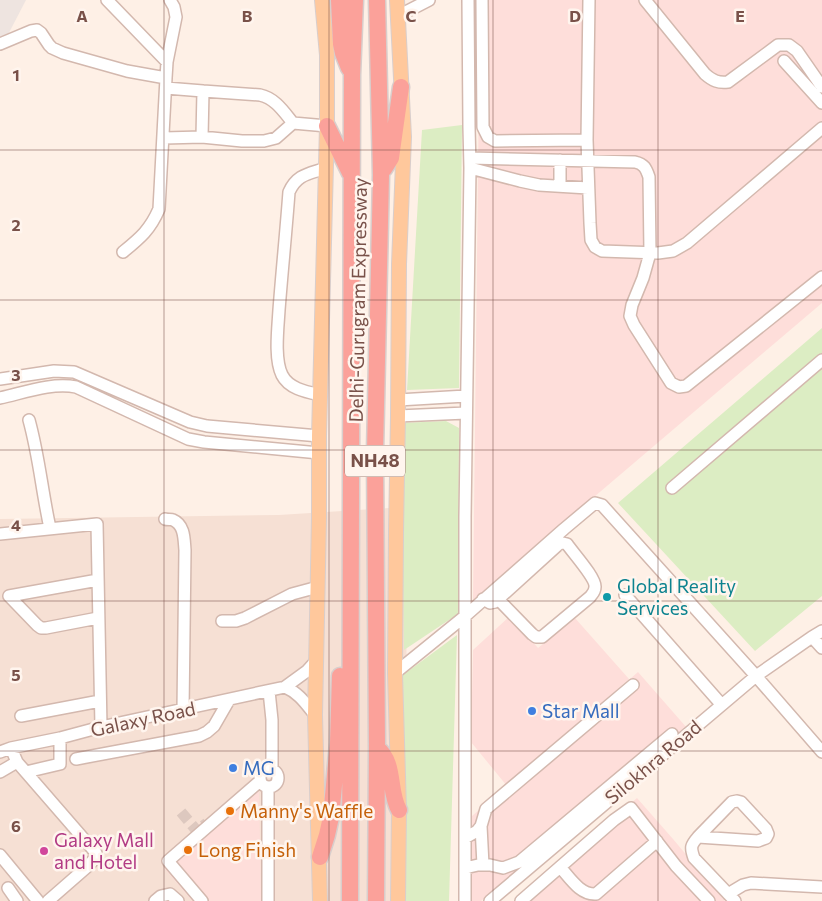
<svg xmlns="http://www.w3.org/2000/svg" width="822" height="901" viewBox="0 0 822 901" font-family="Commissioner,sans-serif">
	<rect width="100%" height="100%" fill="#fef0e6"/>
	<path fill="#f6e0d4" d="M405 507 409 901H0V519L279 515Z"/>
	<path fill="#fededa" d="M480 0H822V303L473 600Z
		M510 616 538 648 575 618 629 679 535 762 638 672 687 728 481 901H472V816L507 786 471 742 473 650Z
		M259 784 261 901H192L164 868Z
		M637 798 673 839 725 901H517Z"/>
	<path fill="#eee4e0" d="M0 0H26L0 50Z"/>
	<path fill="#dcedc3" d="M462 125 459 388 407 390 422 130Z
		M822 328V596L755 651 618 503Z
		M446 421 459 428 458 614 404 650 401 423Z
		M457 635 449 901H406L403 675Z"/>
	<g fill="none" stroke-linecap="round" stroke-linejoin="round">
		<path stroke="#ddc8bf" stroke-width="11" stroke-dasharray="11 5.5" stroke-linecap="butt" d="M181 812 197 831 207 823"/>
		<g stroke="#d3b8ae" stroke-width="14">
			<path id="minor" d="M107 0 167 62
				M482 0 483 127 488 137 495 141 587 140
				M589 0 587 140 590 223 591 240 595 247 602 251 658 253 673 251 687 243 822 128
				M645 0 705 74C713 81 718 83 728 82L778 45H789L797 51 822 87
				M398 16 429 0
				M0 44 31 31 37 30 41 33 49 45 52 48 63 53 127 71 166 78
				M784 61 822 103
				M166 88 203 91
				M202 137 203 91 260 95C275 98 284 112 293 123L327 126
				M164 138 202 137 242 141H264L276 138 293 123
				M470 158 635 162C644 164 646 168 649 177L650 253 643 278 632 305 630 316 634 325 671 383 679 387 686 386 822 277
				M560 160V186
				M470 168 520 181 539 185 588 188
				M123 252C140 238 150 230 159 209L166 78 167 62 176 17 174 7 170 0
				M0 379 54 371 74 372 190 422 207 426 319 436
				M321 395C307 392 289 389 282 375 274 359 278 328 279 310 282 271 286 232 289 192 297 174 309 174 326 168
				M0 398C23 393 52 382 76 387L188 439 204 442 319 453
				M398 400 466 396
				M398 416 466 413
				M29 420C39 456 42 492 50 528
				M672 488 822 360
				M165 519C168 520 171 519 173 520 185 525 184 540 185 550L183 710
				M0 534 97 524 101 727
				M625 595 721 704
				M9 596 37 625 41 628H46L98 618
				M9 596 98 580
				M483 599 490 603 495 602 559 544 563 543 567 544C573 553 596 578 595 587 595 592 592 594 590 597L542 637H536L532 634 498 599
				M222 621H236L245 618 292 594 318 587
				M812 637 822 648
				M395 673 464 617 564 529 595 503 602 505 756 676 822 752
				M285 687C299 693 306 704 315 715
				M269 691 272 720V770
				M21 716 100 701
				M11 748 17 762 96 853V857L88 866 48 901
				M0 752 11 748 60 738 101 727 285 687 307 671 316 661
				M76 759 199 736 207 732 214 726 229 700
				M260 778a9 9 0 1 1 18 0a9 9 0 1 1-18 0Z
				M0 772 17 762
				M26 772 60 764V738
				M268 787V901
				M481 826 483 865
				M698 837 732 802 737 801 741 802 766 829 768 834 766 838 758 841 698 837C691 845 690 847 694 858L735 901
				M465 838 477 831 481 826 486 809 633 685
				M0 855 38 901
				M560 867C570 878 580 895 596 894L657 841
				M465 868 478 865H490L503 868 519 862 672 734
				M8 888 17 901
				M728 894 743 885 751 883 822 887
				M155 901 161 896 170 894 178 901
				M202 901 168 861 260 781
				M465 901V517L470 168 469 127 468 0
				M490 901 756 676 812 637 822 631
				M521 901 614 820 631 808 676 866 709 901"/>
		</g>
		<g stroke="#d9cecc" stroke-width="16">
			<path id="major" d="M397 0 404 137 399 264 398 416 396 532 395 673 399 810 398 901
				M320 901 315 715 319 518V436L327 126V55L322 0"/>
		</g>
		<g stroke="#d9cecc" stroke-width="19">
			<path id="highway" d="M339 0 341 44 343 53 349 68
				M327 126 350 173
				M384 169 391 158 401 87
				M377 748C396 763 388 791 399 810
				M320 857 327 835 331 817 338 743 340 676
				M350 901 352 75 355 0
				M376 901 377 748 375 452 381 175 377 0"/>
		</g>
		<use href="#minor" stroke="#fff" stroke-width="11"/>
		<use href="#major" stroke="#ffc89c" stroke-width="14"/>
		<use href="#highway" stroke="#fba19a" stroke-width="16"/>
	</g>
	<path fill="none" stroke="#795149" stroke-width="1" stroke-opacity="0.55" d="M164 0V901M329 0V901M493 0V901M658 0V901M0 150H822M0 300H822M0 450H822M0 601H822M0 751H822"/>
	<circle fill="#0f9aa8" stroke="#fff5ee" stroke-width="2" cx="607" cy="597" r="5"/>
	<g fill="#3f7fe0" stroke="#fff5ee" stroke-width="2">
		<circle cx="532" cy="711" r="5"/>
		<circle cx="233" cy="768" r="5"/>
	</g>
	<g fill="#e8710a" stroke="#fff5ee" stroke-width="2">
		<circle cx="230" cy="811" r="5"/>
		<circle cx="188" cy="850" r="5"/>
	</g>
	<circle fill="#d1479c" stroke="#fff5ee" stroke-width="2" cx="44" cy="851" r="5"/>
	<g text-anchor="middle" stroke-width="5" stroke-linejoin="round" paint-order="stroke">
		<rect fill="#fff5ee" stroke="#a1827a" stroke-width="1" x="345" y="445.5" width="60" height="31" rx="4"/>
		<g font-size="18" font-weight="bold" fill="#795149">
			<text x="375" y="467">NH48</text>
		</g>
		<g font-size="19" fill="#795149" stroke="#fff5ee">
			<text transform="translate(358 300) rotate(-89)" y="7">Delhi-Gurugram Expressway</text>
			<text transform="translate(143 719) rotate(-12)" y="7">Galaxy Road</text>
			<text transform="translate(653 762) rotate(-40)" y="7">Silokhra Road</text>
		</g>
		<g font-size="19" fill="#0d838f" stroke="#fff5ee" text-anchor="start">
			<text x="617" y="593">Global Reality<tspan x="617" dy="22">Services</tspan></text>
		</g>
		<g font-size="19" fill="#366cbe" stroke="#fff5ee" text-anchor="start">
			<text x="542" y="718">Star Mall</text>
			<text x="243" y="775">MG</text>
		</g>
		<g font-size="19" fill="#c56008" stroke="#fff5ee" text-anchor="start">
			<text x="240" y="818">Manny's Waffle</text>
			<text x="198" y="857">Long Finish</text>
		</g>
		<g font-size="19" fill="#b23c85" stroke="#fff5ee" text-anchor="start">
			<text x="54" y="847">Galaxy Mall<tspan x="54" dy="22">and Hotel</tspan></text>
		</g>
	</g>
	<g font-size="16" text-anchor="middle" font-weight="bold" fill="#795149" stroke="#fff5ee" stroke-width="5" stroke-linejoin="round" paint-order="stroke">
		<text x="82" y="22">A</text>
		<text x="247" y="22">B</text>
		<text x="411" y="22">C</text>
		<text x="575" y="22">D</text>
		<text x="740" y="22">E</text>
		<text x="16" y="81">1</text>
		<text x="16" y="231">2</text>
		<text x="16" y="381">3</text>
		<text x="16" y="531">4</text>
		<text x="16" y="681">5</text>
		<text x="16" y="832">6</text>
	</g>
</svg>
